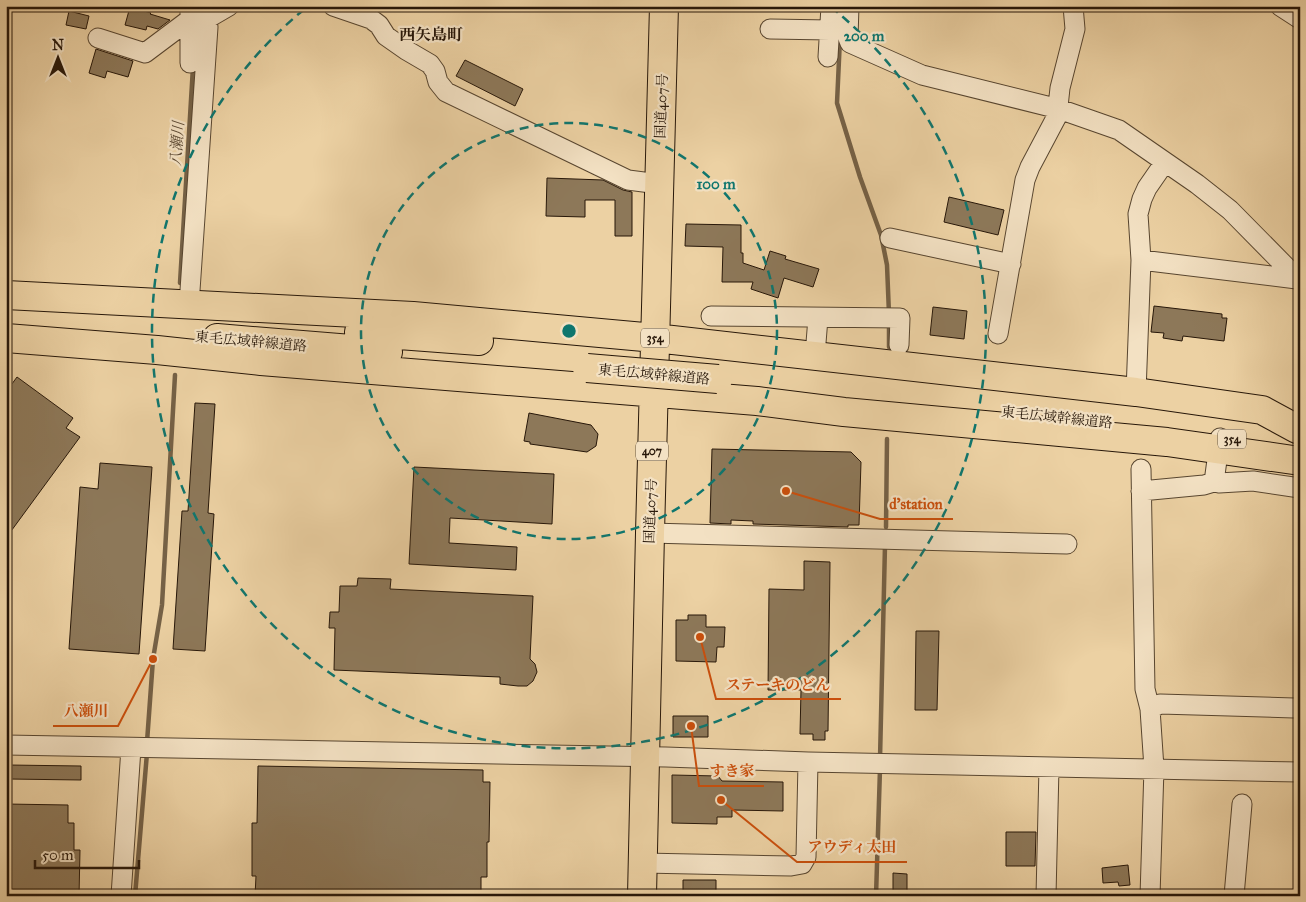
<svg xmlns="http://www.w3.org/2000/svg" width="1306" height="902" viewBox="0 0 1306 902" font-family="'IM FELL Great Primer','Noto Serif JP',serif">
	<rect width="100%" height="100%" fill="#ecd1a3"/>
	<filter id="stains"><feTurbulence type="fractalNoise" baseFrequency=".004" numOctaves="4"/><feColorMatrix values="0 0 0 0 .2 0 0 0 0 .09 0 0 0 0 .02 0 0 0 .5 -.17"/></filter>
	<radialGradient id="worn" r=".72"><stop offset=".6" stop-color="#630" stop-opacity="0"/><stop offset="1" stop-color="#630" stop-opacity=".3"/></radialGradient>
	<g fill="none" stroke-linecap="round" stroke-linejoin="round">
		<path stroke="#756146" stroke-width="4.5" d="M840 38 837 103 860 177 881 235 887 265 889 314
			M180 283 193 67
			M889 347V322
			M886 527 887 439
			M147 742 153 659 162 605 175 375
			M880 759 885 545
			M135 896 147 753
			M876 896 880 769"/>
	</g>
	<path fill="#8d7859" stroke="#271709" d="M130 7 151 13 150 14 170 20 158 29 147 26 146 30 125 25Z
		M69 11 89 16 86 29 66 25Z
		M96 49 133 61 128 77 107 71 105 78 89 73Z
		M465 60 523 89 515 106 456 76Z
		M547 178 603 180 623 190 632 192V236H615V200H585V217L546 216Z
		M949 197 1004 210 998 235 944 222Z
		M686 224 741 225V253H743V263L764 270 770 251 786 256 785 259 819 269 813 287 784 278 778 298 751 289 753 282H722L723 247 685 246Z
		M1154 306 1222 314V318H1227L1224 341 1183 336 1182 341 1163 338 1164 333 1151 332Z
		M933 307 967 311 964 339 930 335Z
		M17 377 73 418 66 428 80 437 6 538V392Z
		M195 403 215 404 208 513 214 514 205 651 173 649 182 511H188Z
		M529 413 591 425 598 434 596 446 587 452 530 444V442L524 441Z
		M712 449 851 452 861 462 859 525H848V527L753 524V521L731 520V524L710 523Z
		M100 463 152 467 139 654 69 649 80 487 98 489Z
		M414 467 554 474 552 524 450 518 449 543 517 547 516 570 409 564Z
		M804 561 830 562 828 731H825V740H813V734H800L801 690H768L769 589 804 590Z
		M358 578 391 579 390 589 533 596 530 659 535 664 537 672 533 681 527 686H518L500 684V677L334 670 335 628H329L330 612H339L340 586H357Z
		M688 615H706V627H725L724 647H717L716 662 676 661V620H688Z
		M916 631H939L937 710H915Z
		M673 716H708V737H673Z
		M9 765 81 766V780L9 779Z
		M258 766 483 770V782H490L489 842H487V877H481V896H255L256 876H252V823H257Z
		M672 775 718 776 722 781 783 782V811L732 810V817H717V824L672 823Z
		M6 804 68 805V823H74V850H80L79 896H6Z
		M1006 832H1036L1035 866H1006Z
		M1128 865 1130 885 1119 886 1118 882 1103 883 1102 868Z
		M893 873 907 874V896H893Z
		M683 880H716V896H683Z"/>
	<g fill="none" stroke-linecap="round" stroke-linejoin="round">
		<g stroke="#584630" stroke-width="21">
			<path id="minor" d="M190 6V63
				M333 6 371 19 379 25 386 36 406 50 430 64 435 71 438 82 446 92 628 180 659 184
				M849 6 848 38 850 43 922 75 1059 109 1119 130 1197 184 1230 210 1300 281
				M1280 6 1300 19
				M770 29 830 30
				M98 38 145 53 189 20H205L229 6
				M828 57 831 6
				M890 238 1011 264
				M1141 260 1297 279
				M189 305 208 27 205 20
				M711 316 900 318 899 345
				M998 334 1025 180 1030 167 1057 116 1060 88 1075 29 1073 6
				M815 355 818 318
				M1136 392 1141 260 1138 214 1142 199 1147 188 1165 162
				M1220 438 1214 482 1219 483 1253 481 1300 488
				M1141 469 1145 689 1150 709
				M1141 491 1204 485 1214 482
				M650 533 1067 544
				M6 745 666 757 808 762 1300 772
				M643 863 791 866 802 864 806 857 808 762
				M121 896 131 748
				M1046 896 1049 767
				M1150 896 1154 768 1150 709 1160 704 1294 708 1300 709
				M1234 896 1242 804"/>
		</g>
		<g stroke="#271709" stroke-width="30">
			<path id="highway" d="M6 295 413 316 655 338 1136 392 1262 410 1297 429
				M359 332 479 341
				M6 338 157 350 261 361 757 401 844 412 1167 442 1300 461
				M217 338 388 352
				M642 896 650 533 664 6"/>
		</g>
		<use href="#minor" stroke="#f3e1c3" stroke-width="19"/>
		<use href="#highway" stroke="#ecd1a3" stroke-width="28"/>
		<g stroke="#271709" stroke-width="30" stroke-linecap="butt">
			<path id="highway-bridge" d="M587 368 718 379"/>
		</g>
		<use href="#highway-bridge" stroke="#ecd1a3" stroke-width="28"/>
	</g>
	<g fill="none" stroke="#0f766e" stroke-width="2.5" stroke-dasharray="9 6">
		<circle cx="569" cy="331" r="208"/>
		<path d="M831 7A417 417 0 1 1 307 7"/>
	</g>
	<g text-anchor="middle" stroke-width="4.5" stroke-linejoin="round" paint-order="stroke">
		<g fill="#f3e1c3" stroke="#645441" stroke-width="1">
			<rect x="641" y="328.5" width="28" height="19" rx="4"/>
			<rect x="1218" y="429.5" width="28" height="19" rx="4"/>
			<rect x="636" y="441.5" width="32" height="19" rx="4"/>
		</g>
		<g font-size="12" font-weight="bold" fill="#271709">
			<text x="655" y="342">354</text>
			<text x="1232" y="443">354</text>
			<text x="652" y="455">407</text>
		</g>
		<g font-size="14" fill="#271709" stroke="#f3e1c3">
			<text transform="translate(661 106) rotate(-88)" y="5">国道407号</text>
			<text transform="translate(251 341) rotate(5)" y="5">東毛広域幹線道路</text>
			<text transform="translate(654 374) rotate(5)" y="5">東毛広域幹線道路</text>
			<text transform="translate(1057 417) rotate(6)" y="5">東毛広域幹線道路</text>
			<text transform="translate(650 511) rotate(-88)" y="5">国道407号</text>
		</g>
		<g font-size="15" font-style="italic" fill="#5b4832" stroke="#f3e1c3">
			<text transform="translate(177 144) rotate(-86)" y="5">八瀬川</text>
		</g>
		<g font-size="16" font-weight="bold" fill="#271709" stroke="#f3e1c3">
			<text x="431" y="40">西矢島町</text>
		</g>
	</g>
	<circle cx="569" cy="331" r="8" fill="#0f766e" stroke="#f3e1c3" stroke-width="2.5"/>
	<g font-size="15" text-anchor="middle" font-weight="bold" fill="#0f766e" stroke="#f3e1c3" stroke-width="4.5" stroke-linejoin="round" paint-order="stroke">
		<text x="864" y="41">200 m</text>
		<text x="716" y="189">100 m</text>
	</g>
	<path fill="none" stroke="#cb4f0c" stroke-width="2" d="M786 491L880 519H953M700 637L716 699H841M153 659L118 726H53M691 726L699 786H764M721 800L797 862H907"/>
	<g fill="#cb4f0c" stroke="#f3e1c3" stroke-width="2">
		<circle cx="786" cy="491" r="5"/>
		<circle cx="700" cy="637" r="5"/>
		<circle cx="153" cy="659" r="5"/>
		<circle cx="691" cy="726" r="5"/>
		<circle cx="721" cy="800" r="5"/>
	</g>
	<g font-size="15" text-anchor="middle" font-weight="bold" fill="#cb4f0c" stroke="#f3e1c3" stroke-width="4.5" stroke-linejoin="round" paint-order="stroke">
		<text x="916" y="509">d’station</text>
		<text x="778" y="690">ステーキのどん</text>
		<text x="86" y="716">八瀬川</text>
		<text x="732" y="776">すき家</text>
		<text x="852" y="852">アウディ太田</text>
	</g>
	<rect width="1306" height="902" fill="none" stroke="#ecd1a3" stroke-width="25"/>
	<rect x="8" y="8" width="1291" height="887" fill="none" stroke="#271709" stroke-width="2.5"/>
	<rect x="12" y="12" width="1281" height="877" fill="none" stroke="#271709"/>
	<g transform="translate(58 58)" stroke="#f3e1c3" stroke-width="4" paint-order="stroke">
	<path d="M0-4L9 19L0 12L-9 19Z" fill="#271709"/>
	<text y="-8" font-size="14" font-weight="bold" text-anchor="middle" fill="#271709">N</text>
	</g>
	<path d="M35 860v8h104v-8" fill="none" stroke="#271709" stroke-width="2.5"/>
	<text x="42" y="860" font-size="15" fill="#271709" stroke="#f3e1c3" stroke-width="4" paint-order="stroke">50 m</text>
	<rect width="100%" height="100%" filter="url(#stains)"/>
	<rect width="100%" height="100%" fill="url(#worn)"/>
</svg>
